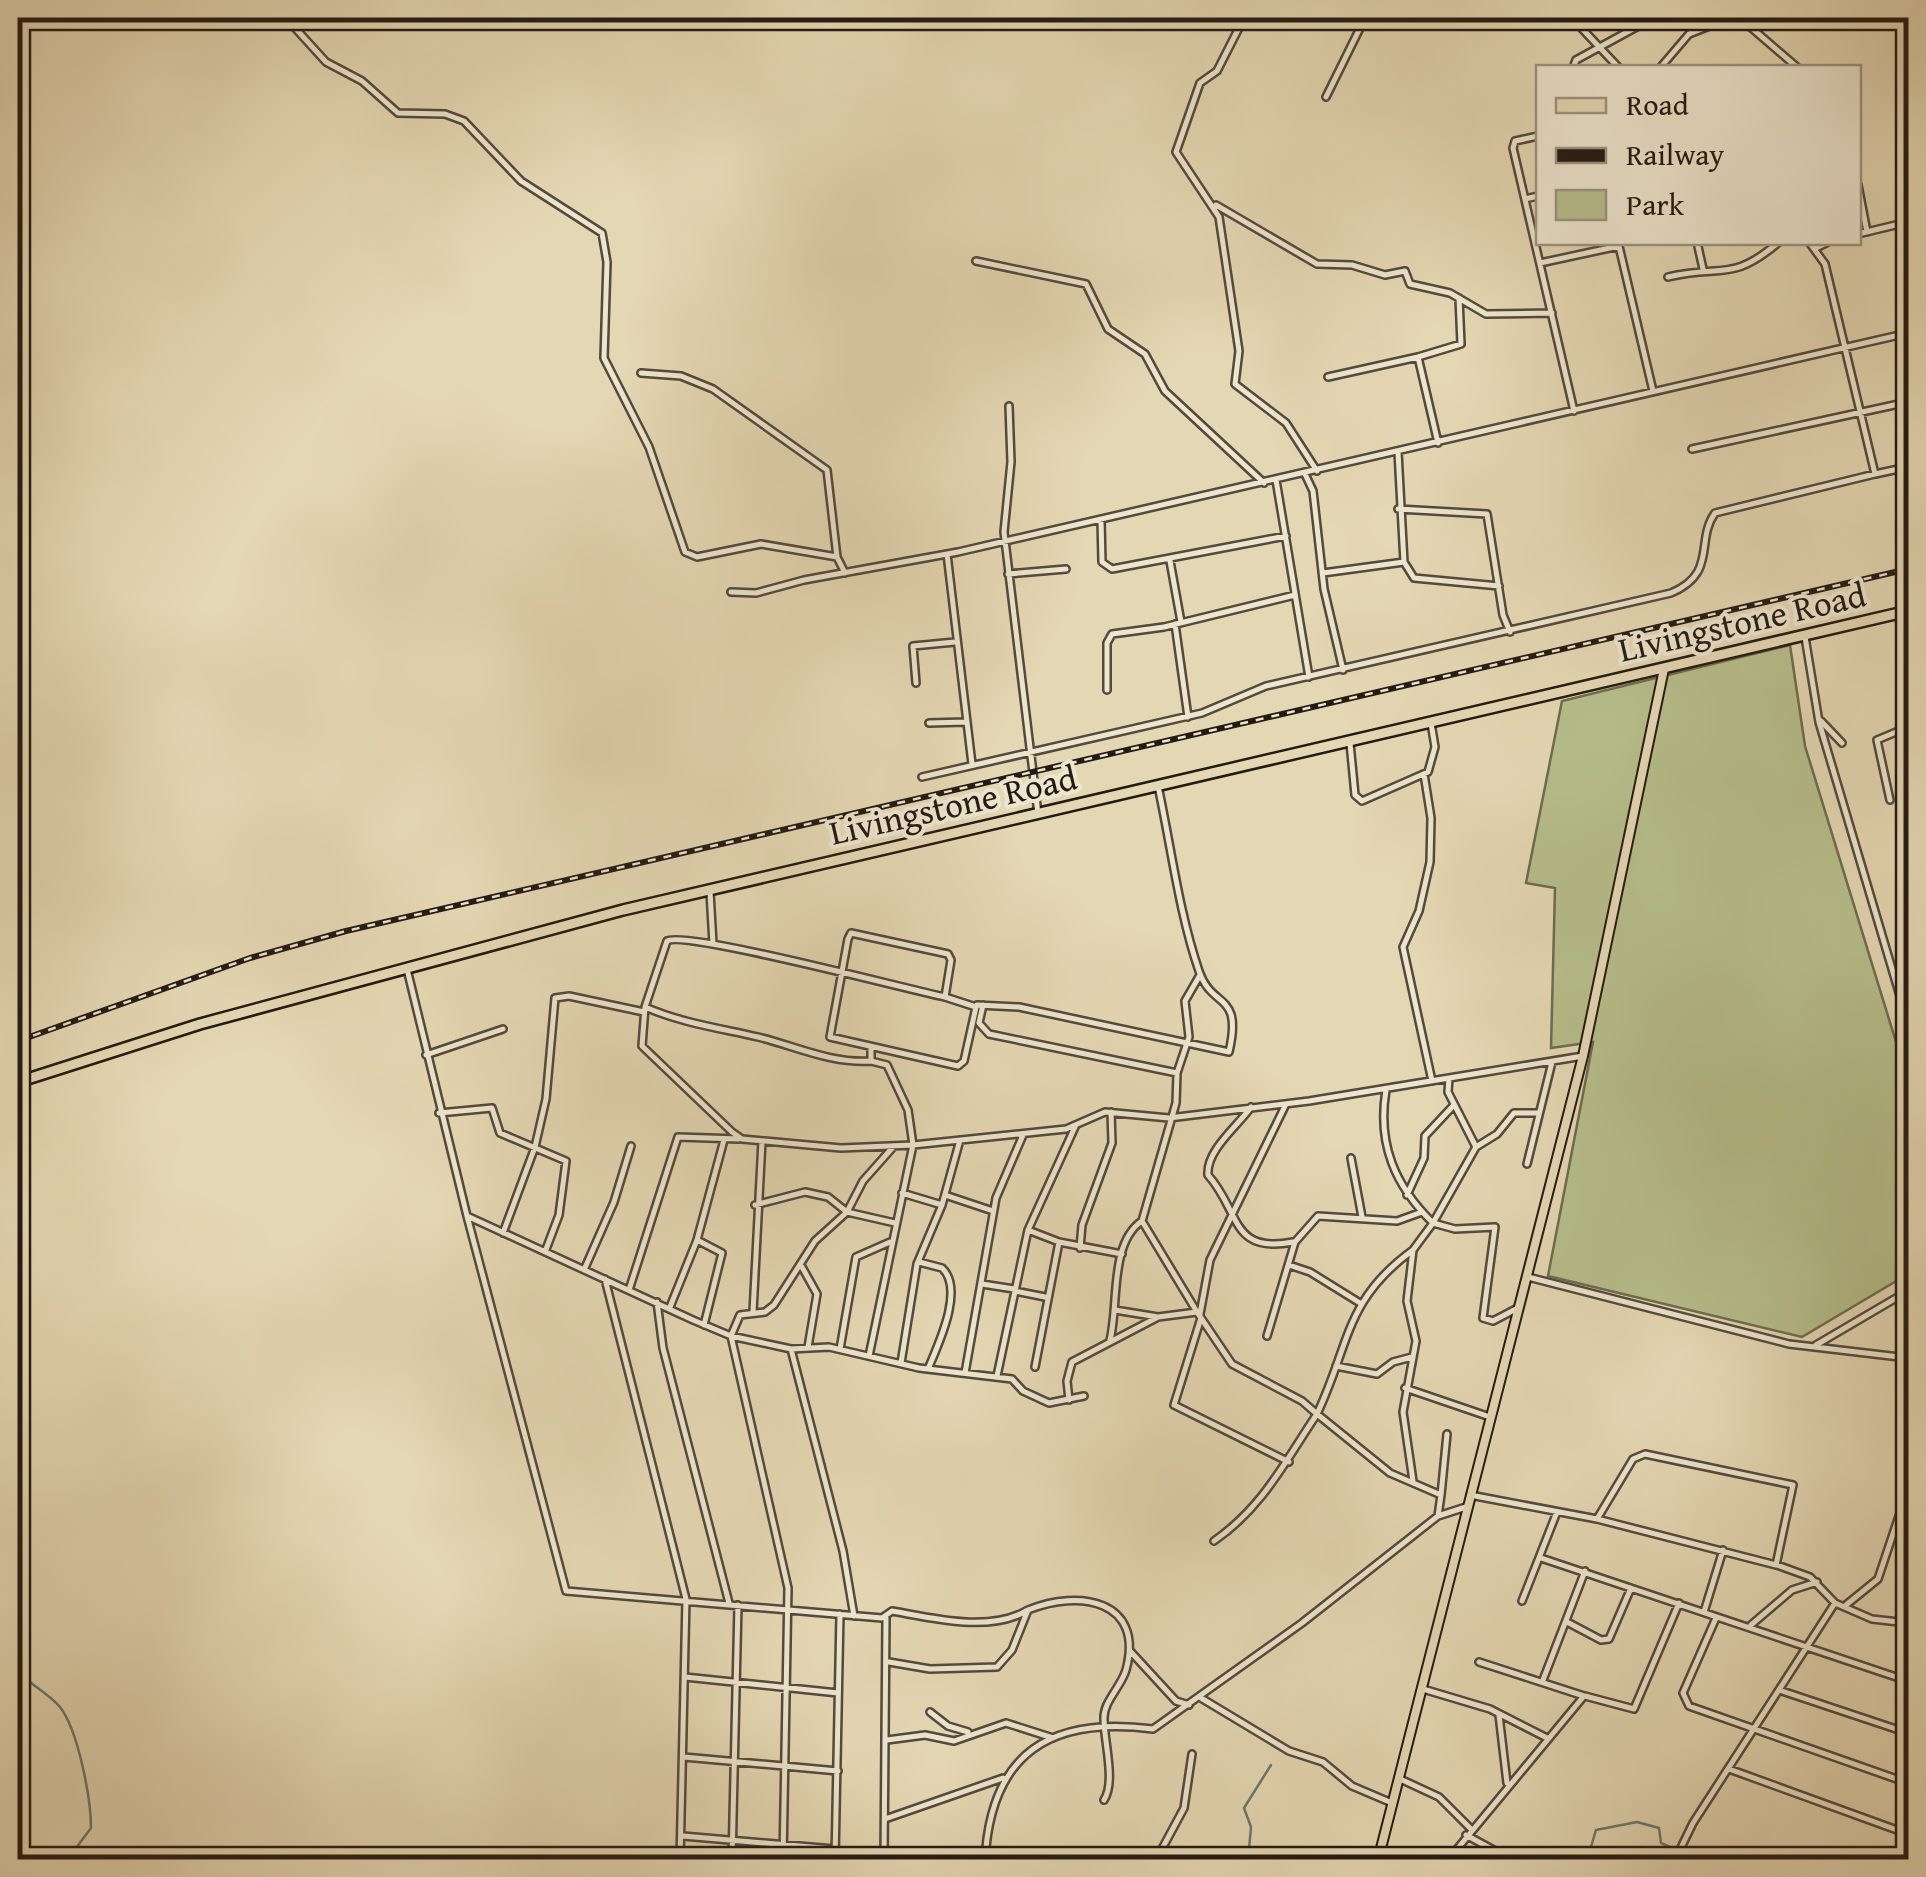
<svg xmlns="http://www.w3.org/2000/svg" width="1926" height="1877" viewBox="0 0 1926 1877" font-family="'Gentium Book Plus',serif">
	<rect width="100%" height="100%" fill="#e4d7b3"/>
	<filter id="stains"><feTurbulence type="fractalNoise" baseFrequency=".002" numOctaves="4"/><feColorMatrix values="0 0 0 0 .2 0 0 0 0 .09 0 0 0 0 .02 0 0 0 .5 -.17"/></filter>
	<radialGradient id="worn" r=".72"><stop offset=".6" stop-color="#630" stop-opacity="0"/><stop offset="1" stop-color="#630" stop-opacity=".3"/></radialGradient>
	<path fill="#b6be8b" stroke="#6d6c50" stroke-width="2.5" d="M1790 645 1805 746 1908 1081V1274L1802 1337 1548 1276 1593 1042 1551 1048 1555 888 1526 883 1562 701Z"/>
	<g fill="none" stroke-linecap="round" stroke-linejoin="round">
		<path stroke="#687970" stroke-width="2.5" d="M18 1672C31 1685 48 1693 60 1707 78 1730 91 1798 91 1828L67 1860
			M1257 1860 1249 1849 1251 1827 1244 1808 1271 1765
			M1587 1860 1596 1830 1637 1822 1659 1828 1661 1843 1699 1860
			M1896 1860 1908 1855"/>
		<g stroke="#54493c" stroke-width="10">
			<path id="minor" d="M286 18 326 62 362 81 398 113 445 114 464 121 521 181 602 233 607 262 604 358 649 447 685 552 697 557 761 544 837 557
				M1244 18 1217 71 1200 83 1176 152 1219 217 1239 351 1235 384 1286 423 1317 471
				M1572 18 1619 68
				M1740 18 1798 68
				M1875 21 1893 18
				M1573 68 1576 60 1653 18
				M1660 68 1689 34 1730 18
				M1326 97 1365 18
				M1538 136 1515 141 1513 148 1574 411
				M1858 185 1867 232
				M1525 199 1538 196
				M1216 205 1317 264 1352 265 1385 275 1405 271 1410 284 1450 293 1486 314 1552 313
				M1858 234 1908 222
				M1618 242 1653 391
				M1697 242 1703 269
				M1809 242 1825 264 1875 474 1908 467
				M1816 248 1828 242
				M976 261 1086 284 1108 329 1145 354 1165 391 1264 483
				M1540 263 1619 246
				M1668 277C1722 264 1731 283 1779 242
				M1418 357 1461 344 1459 298
				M641 373 681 376 713 389 827 470 837 557 845 573
				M1328 377 1418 357 1438 443
				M1009 406 1011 462 1004 532 1038 814
				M1692 449 1908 402
				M1305 474 1313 491 1324 589 1343 670
				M1276 480 1309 677
				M1398 509 1487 514 1503 615 1510 632
				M1101 520 1102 562 1112 569 1286 536
				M947 554 972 764
				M1170 561 1181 622
				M1404 562 1414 578 1499 586
				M1323 573 1404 562 1398 452
				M1008 574 1066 569
				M731 592 756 593 804 580 958 552 1908 333
				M1175 624 1188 717
				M1805 637 1819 722 1908 1023
				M916 683 913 646 955 642
				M1107 690V643L1112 634 1164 627 1295 595
				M1821 721 1842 743
				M929 723 965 722
				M1350 743 1355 795 1362 801 1428 772 1435 747 1431 723
				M1424 774 1431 818 1430 862 1419 911 1403 947 1432 1081
				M922 777 1202 713 1266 686 1671 593C1718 573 1695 541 1715 513L1875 474
				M1890 800 1877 740 1908 727
				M710 892 713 944
				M407 969 467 1216 693 1320 731 1336 791 1349
				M977 1005 1019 1007 1229 1052C1243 991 1212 1010 1199 971 1179 913 1171 846 1158 786
				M983 1005 979 1023 989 1034 1177 1073
				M645 1007 642 1046 732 1132 742 1139 841 1148 913 1145 1066 1129 1105 1112 1169 1118 1309 1101 1583 1056
				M426 1055 503 1029
				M871 1061C832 1064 795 1046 758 1037 719 1028 682 1023 645 1007L667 941C684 930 906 989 945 997L951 960 948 954 851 933 848 939 830 1037 958 1066 964 1061 976 1007 945 997
				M1449 1078 1448 1092 1476 1147 1433 1223 1455 1229 1495 1227 1483 1318 1493 1321 1516 1309
				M1386 1090C1377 1144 1395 1186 1433 1223L1413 1250
				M1251 1107C1238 1126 1206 1150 1208 1175 1241 1212 1230 1254 1293 1242
				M439 1113 492 1108 500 1133 566 1161 559 1215 545 1252
				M894 1146 863 1181 847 1212 895 1223
				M1476 1147 1497 1134 1514 1113H1539
				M1351 1158 1362 1217
				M1527 1164 1552 1062
				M902 1193 942 1205
				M945 1195 993 1211
				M1407 1195 1424 1158 1425 1136 1454 1105
				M755 1205 805 1192 828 1197 847 1212 815 1241 774 1305 765 1312 740 1315 731 1336 788 1588 783 1860
				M467 1216 566 1591 882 1618 892 1611C932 1618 990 1633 1028 1610
				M503 1233 535 1147 546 1099 555 998 569 996 644 1012
				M697 1240 722 1253 704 1325
				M1059 1242 1028 1230 1075 1127
				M1080 1248 1082 1225 1112 1143 1111 1112
				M919 1262 942 1268C965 1289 938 1345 928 1369
				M1289 1265 1310 1272 1360 1303
				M802 1267 817 1294 808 1347
				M584 1270 614 1202 631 1146
				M1528 1277 1789 1344 1908 1358
				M605 1279 686 1599 680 1860
				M982 1284 1014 1289
				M629 1290 678 1137 739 1139
				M1015 1291 1045 1297
				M657 1302 663 1348 729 1603
				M670 1307 697 1240 724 1140
				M1115 1310 1158 1317
				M753 1312 762 1141
				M1197 1312 1232 1364 1302 1401 1317 1414C1350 1345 1344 1300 1413 1250L1407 1301 1416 1341 1403 1412 1413 1481
				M1200 1314 1210 1260 1286 1104
				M1201 1318 1174 1405 1289 1462
				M1267 1336 1295 1242 1318 1216 1397 1221 1422 1212
				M1110 1340C1119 1306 1109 1243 1142 1221
				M1816 1345 1908 1291
				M840 1349 856 1257 890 1242
				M869 1356 913 1145 908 1110 887 1065 871 1061V1048
				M901 1363 917 1264 942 1205 960 1140
				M1336 1366 1377 1374 1393 1362 1412 1357
				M1035 1367 1059 1242 1122 1254
				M965 1373 996 1198 1023 1135
				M997 1376 1028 1230
				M1405 1388 1490 1417
				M1069 1400 1067 1381 1072 1362 1158 1317 1197 1312 1142 1221 1176 1103 1177 1073 1189 1037 1185 1001 1200 975
				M1441 1495 1447 1434
				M1470 1495 1597 1519 1776 1565 1793 1485 1645 1454 1633 1459 1597 1519
				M1214 1541C1263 1507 1284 1463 1317 1414L1390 1473 1441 1495 1438 1516
				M1541 1558 1908 1681
				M1777 1565 1810 1577 1835 1603
				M1522 1601 1557 1512
				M1846 1605 1878 1579 1908 1489
				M1704 1612 1723 1550
				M854 1616 843 1551 791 1349 829 1347 919 1368 1012 1379 1023 1391 1049 1403 1084 1396
				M1716 1618 1683 1693 1689 1706 1908 1783
				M1567 1622 1601 1640 1609 1639 1631 1588
				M1751 1625 1792 1590 1817 1582
				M1130 1651 1176 1701 1189 1705
				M889 1662 930 1669 997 1667 1012 1650 1028 1610C1079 1589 1145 1600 1126 1670 1121 1687 1103 1702 1104 1719 1104 1742 1116 1782 1104 1800
				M685 1677 838 1693
				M1543 1680 1585 1571
				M1423 1689 1490 1709 1547 1738
				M1779 1690 1908 1733
				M1585 1696 1634 1709 1679 1603
				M1201 1698 1289 1751 1323 1762 1352 1786 1392 1803
				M930 1712 948 1726 968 1732
				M1499 1715 1507 1783
				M887 1740 925 1735 954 1741 1006 1723 1053 1738
				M684 1757 838 1771
				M1729 1769 1897 1830 1908 1826
				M1398 1778 1439 1797 1470 1828
				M885 1819 1003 1778
				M1466 1835 1512 1860
				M683 1836 834 1849
				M732 1860 738 1605
				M835 1860 840 1614
				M884 1860 886 1618
				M985 1860C991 1752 1051 1716 1153 1729L1302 1623 1438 1516 1466 1507
				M1156 1860 1184 1808 1192 1754
				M1448 1860 1584 1696 1479 1662
				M1675 1860 1693 1823 1835 1603 1872 1619 1908 1623"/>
		</g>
		<g stroke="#241a14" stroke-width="12">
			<path id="major" d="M1378 1860 1583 1056 1664 669"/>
		</g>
		<g stroke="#241a14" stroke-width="14">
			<path id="highway" d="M18 1082 200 1024 623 910 1908 611"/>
		</g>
		<use href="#minor" stroke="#ede5ce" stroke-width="5"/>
		<use href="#major" stroke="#e4d7b3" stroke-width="8"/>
		<use href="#highway" stroke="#e4d7b3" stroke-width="9"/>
		<g stroke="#241a14" stroke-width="6">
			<path id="rail" d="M18 1041 250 958 346 931 1908 569"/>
		</g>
		<use href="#rail" stroke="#ede5ce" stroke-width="2.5" stroke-dasharray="8" stroke-linecap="butt"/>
	</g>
	<g text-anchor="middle" stroke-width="8" stroke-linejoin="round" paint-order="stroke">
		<g font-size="35" fill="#241a14" stroke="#ede5ce">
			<text transform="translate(1742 622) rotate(-13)" y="12">Livingstone Road</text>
			<text transform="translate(953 805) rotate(-13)" y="12">Livingstone Road</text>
		</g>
	</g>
	<rect width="1926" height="1877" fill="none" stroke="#e4d7b3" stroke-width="60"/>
	<rect x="20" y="20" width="1886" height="1837" fill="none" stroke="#241a14" stroke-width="5"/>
	<rect x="30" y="30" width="1866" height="1817" fill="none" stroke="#241a14" stroke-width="2.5"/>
	<rect x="1536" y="65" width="325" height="180" fill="#ede5ce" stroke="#9d9484" stroke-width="2.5"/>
	<rect x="1556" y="98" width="50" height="15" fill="#e4d7b3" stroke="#9d9484" stroke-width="2.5"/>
	<text x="1626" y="115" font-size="30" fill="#241a14">Road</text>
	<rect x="1556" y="148" width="50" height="15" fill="#241a14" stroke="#9d9484" stroke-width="2.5"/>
	<text x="1626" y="165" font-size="30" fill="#241a14">Railway</text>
	<rect x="1556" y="190" width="50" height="30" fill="#b6be8b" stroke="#9d9484" stroke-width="2.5"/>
	<text x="1626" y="215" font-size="30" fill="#241a14">Park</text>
	<rect width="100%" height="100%" filter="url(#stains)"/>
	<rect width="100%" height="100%" fill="url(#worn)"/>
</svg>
